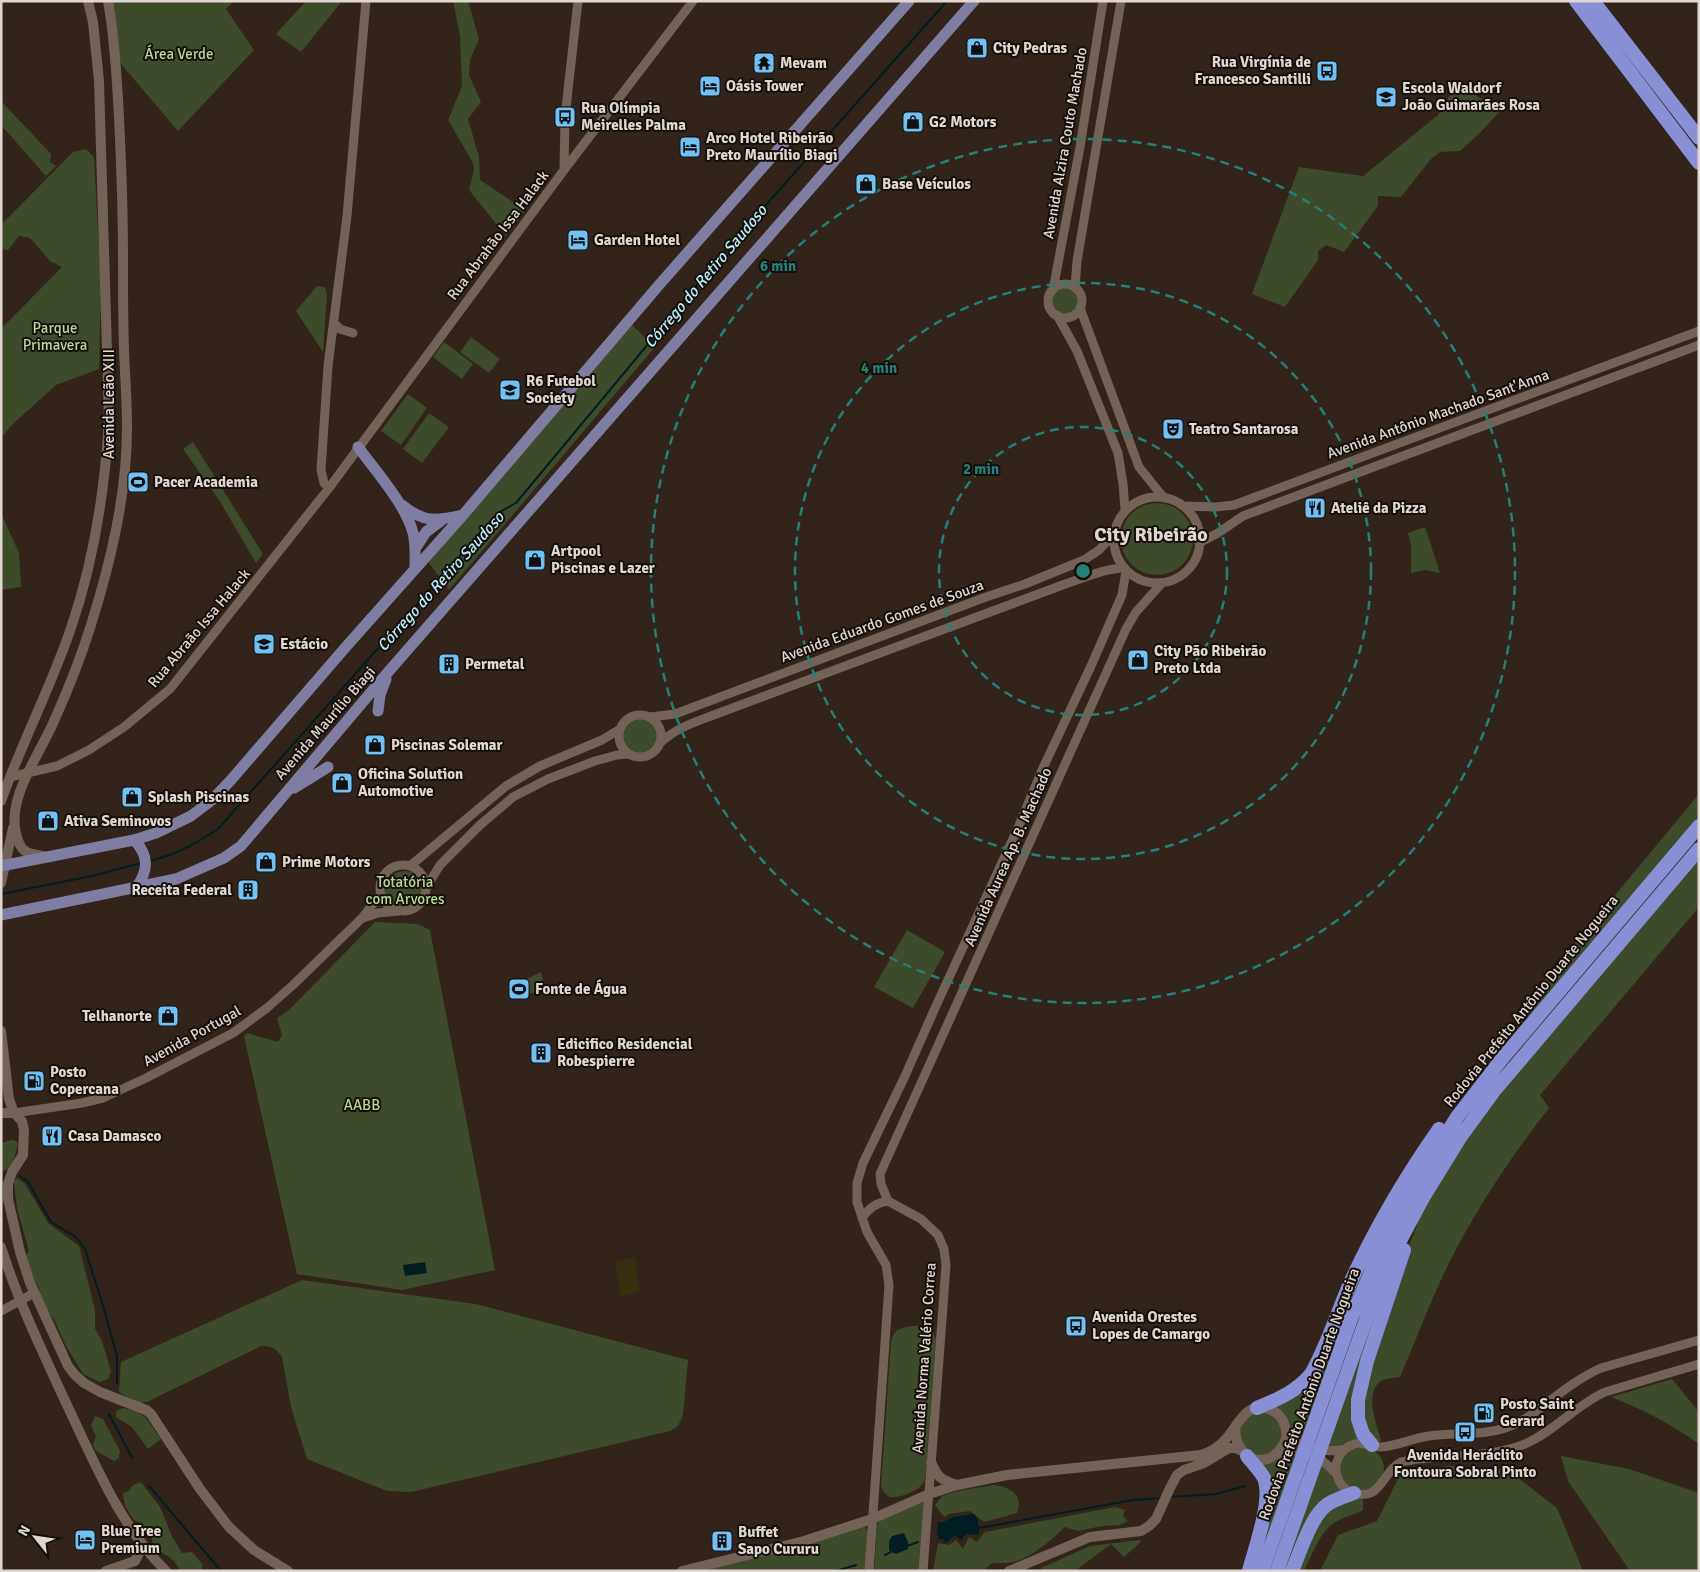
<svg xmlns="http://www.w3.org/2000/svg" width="1700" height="1572" viewBox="0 0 1700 1572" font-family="Signika,sans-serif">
	<rect width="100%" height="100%" fill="#32241a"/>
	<path fill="#3d4b2a" d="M112 1H234L226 9 254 50 178 131 115 57Z
		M306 1H342L301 52 276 34Z
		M453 1H468L479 39 470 60 469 75 481 102 468 119 479 157 480 180 525 210 506 236 469 190 474 170 473 163 448 120 462 86 460 36Z
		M1457 83 1500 111 1479 134 1460 151 1440 152 1430 160 1401 197 1378 196V206L1344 252 1326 245 1318 251V260L1285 307 1252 294 1299 167 1363 176 1438 115Z
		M1 101 51 154 50 162 56 166 46 176 1 125Z
		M86 149 94 157 101 288 99 369 56 385 13 424 1 438V329L62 267 50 261 30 238 19 236 8 250 1 249V225L73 152Z
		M317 286 325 287 327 294 323 352 296 311Z
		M1052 301a13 13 0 1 1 26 0a13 13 0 1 1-26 0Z
		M631 324 655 347 449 590 426 559Z
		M471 337 500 359 489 373 460 352Z
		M444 342 473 364 462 379 433 357Z
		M408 394 427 408 401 445 381 431Z
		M429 413 449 427 422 463 403 449Z
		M193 442 263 554 256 563 219 500 183 449Z
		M1121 539a36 36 0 1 1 72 0a36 36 0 1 1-72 0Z
		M1 513 19 553 21 587 1 590Z
		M1425 527 1440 573 1425 570 1411 573V545L1408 533Z
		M622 736a18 18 0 1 1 36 0a18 18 0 1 1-36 0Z
		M1699 794V817L1529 1018 1519 1011Z
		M1699 858V907L1540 1095 1549 1108C1511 1157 1476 1209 1448 1265 1430 1302 1416 1340 1400 1377 1394 1378 1386 1378 1381 1381 1364 1393 1376 1422 1380 1437L1381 1441 1377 1443 1368 1436 1360 1408 1397 1277 1421 1215 1449 1165 1481 1119 1515 1076Z
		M385 891a20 20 0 1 1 40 0a20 20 0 1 1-40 0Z
		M375 922 418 924 430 930 495 1270 402 1290 297 1274 244 1036 247 1033 278 1042 282 1035 277 1018 289 1010Z
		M907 930 945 952 913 1008 874 987Z
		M541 972 545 991 527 994 525 980Z
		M1 1137 2 1143 11 1140 16 1141 18 1144C15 1155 13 1169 1 1172Z
		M17 1178 25 1184 48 1223 79 1246 95 1310V1329L102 1341 111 1371 108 1379 100 1382 83 1374 66 1346 54 1319 47 1312 40 1298 39 1288 31 1276 25 1256 29 1251 17 1208 14 1182Z
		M1390 1210 1303 1440 1294 1436 1274 1408 1305 1387Z
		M1391 1272 1365 1356 1363 1440C1351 1441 1340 1446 1327 1449L1376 1307Z
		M302 1280 476 1304 688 1360 683 1415 678 1426 670 1431 411 1492 387 1491 307 1459 291 1407 282 1357C276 1348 272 1346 261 1346L147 1402 136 1403 119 1392 121 1362Z
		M911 1326C924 1326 932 1326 936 1339L925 1480C922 1490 899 1499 889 1497L883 1491 881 1485 891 1342C894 1329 899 1329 911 1326Z
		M1672 1379 1699 1412V1444C1671 1424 1642 1409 1611 1397Z
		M123 1408C149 1413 146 1420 161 1439L148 1449 132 1427 116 1417V1411Z
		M1270 1412 1280 1422 1283 1436 1277 1448 1264 1456H1256L1243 1447 1239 1425 1249 1414Z
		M95 1416 103 1419 120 1451 119 1458 114 1461 96 1451 93 1445 96 1436 91 1426Z
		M1340 1469a22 22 0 1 1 44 0a22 22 0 1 1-44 0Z
		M1294 1454 1295 1459 1257 1571 1270 1504 1257 1462Z
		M1561 1456 1629 1469 1699 1493V1571H1630L1568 1481Z
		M1323 1463 1337 1485 1345 1493 1336 1497 1288 1571H1282Z
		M1448 1466 1508 1470 1557 1508 1583 1571H1320L1338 1535 1377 1521 1401 1473Z
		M141 1482 160 1507 172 1536 182 1553 192 1552 203 1565 201 1571H180C175 1558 165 1555 154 1548L151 1536 144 1531 140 1523 134 1520 125 1506 123 1493 129 1491 133 1485Z
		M994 1485C1010 1487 1024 1495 1017 1513L984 1522 970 1511 949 1514 944 1517 935 1505 942 1496 957 1491Z
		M1351 1498H1361L1363 1501V1510L1360 1512C1353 1515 1344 1517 1337 1521 1320 1530 1313 1554 1304 1571H1295L1319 1517Z
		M923 1501 925 1505 920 1571H874L877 1525 880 1519Z
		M1115 1507 1125 1510 1123 1516 1128 1521 1120 1525 1102 1526 1078 1531 1065 1527C1052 1539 1036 1554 1020 1560 1011 1564 1002 1563 992 1563L983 1571H933L938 1543 949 1545 956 1540 963 1549 969 1537 977 1542 985 1532Z
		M859 1526 865 1527 868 1532 865 1571H695Z
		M1140 1540 1141 1542 1124 1557 1111 1544 1075 1571H1041V1568L1090 1546Z"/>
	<path fill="#372f0e" d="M635 1257 639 1291 621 1297 615 1262Z"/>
	<path fill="#001d23" d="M425 1262 427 1273 405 1276 403 1265Z
		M974 1514 978 1519 979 1534 975 1535 967 1534 963 1537 962 1541 955 1535 945 1544 944 1539H939L937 1532 938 1522H944C951 1515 964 1516 974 1514Z
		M904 1533 908 1542V1549L896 1554 889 1550V1541L892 1536Z"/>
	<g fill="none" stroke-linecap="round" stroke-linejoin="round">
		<path stroke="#001d23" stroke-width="2" d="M150 861C177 854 195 844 218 829L498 513 516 503 727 249 947 1
			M1 894 92 876 141 863
			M20 1176 28 1182 51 1222 76 1237 85 1249 104 1309 117 1356V1383
			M109 1414 132 1458
			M149 1486 221 1571
			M1169 1497 1216 1494 1245 1486
			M979 1528 1133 1500 1162 1498
			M907 1546 918 1542
			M885 1555 893 1551
			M836 1571 856 1565"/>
		<path stroke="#736257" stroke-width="9" d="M564 170 565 117 578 1
			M1048 301a17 17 0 1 1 34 0a17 17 0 1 1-34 0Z
			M1075 288 1077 261 1121 1
			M1053 290 1080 147 1103 1
			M1080 308 1139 467 1164 498
			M1057 315 1077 351 1118 453 1123 484 1125 510
			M334 323 340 329 353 333
			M329 488 324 483 321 470 328 366 347 216 366 1
			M1114 540a43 43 0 1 1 86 0a43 43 0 1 1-86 0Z
			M1183 506 1216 507 1234 505 1699 331
			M1199 543 1218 533 1243 516 1699 345
			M619 736a21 21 0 1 1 42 0a21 21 0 1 1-42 0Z
			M650 717 675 714 986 597 1025 584 1084 560 1099 550 1114 534
			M660 743C675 729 692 723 711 716L1068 583C1086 577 1104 569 1123 568
			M10 777 57 766 89 750 124 727 170 689 329 488 564 170 693 1
			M380 888a23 23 0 1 1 46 0a23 23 0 1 1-46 0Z
			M410 866 506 786 540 766 602 740 620 729
			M426 888 440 865 480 825 513 797 548 779 595 761 617 755 628 754
			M363 918 378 913 399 911
			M14 1113 82 1103 103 1098 146 1078 233 1033 267 1008 293 985 362 918 381 894
			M862 1218C869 1208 876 1203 888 1201
			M1 1311 34 1293
			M1699 1340 1601 1368C1581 1377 1564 1390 1547 1403 1535 1412 1523 1422 1508 1427 1485 1436 1454 1432 1429 1436 1413 1438 1397 1446 1381 1447 1371 1448 1363 1440 1352 1445 1340 1450 1333 1463 1337 1476 1339 1483 1344 1489 1351 1492 1381 1504 1382 1471 1401 1462 1441 1453 1486 1460 1525 1444 1555 1431 1576 1405 1605 1392L1699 1364
			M1286 1432C1302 1448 1323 1454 1345 1449
			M1274 1456C1300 1447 1318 1452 1336 1474
			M869 1571 889 1285 886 1265 867 1232 857 1202V1183L863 1163 905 1076 935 1008 1018 828 1043 768 1091 666 1122 595 1126 571
			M923 1571 942 1320 946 1265 944 1249 938 1235 921 1219 888 1201 881 1184 880 1174 1126 629 1136 612 1162 583"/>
		<path stroke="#736257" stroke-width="10" d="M1 801C22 742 51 687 71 628 94 561 105 489 109 419L99 81 93 22 88 1
			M43 856C25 854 20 851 16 833 7 797 40 754 54 721 68 690 81 657 91 625 111 561 127 494 127 427 127 401 125 376 124 350 123 321 123 291 123 261 123 207 121 153 118 99 116 66 114 34 108 1
			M1 883 13 828
			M1 1031 9 1099 14 1113 22 1121 24 1130 23 1155 12 1172 8 1184V1199L20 1252 30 1283 68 1366 75 1375 84 1383 100 1392 146 1410 151 1414 200 1489 229 1527 254 1550 288 1571
			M1 1113H14
			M1 1247C18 1301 43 1353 67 1405 94 1462 120 1526 166 1571
			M931 1462C938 1478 941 1480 957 1485
			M106 1571 135 1561 143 1545
			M682 1571 804 1541 872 1519 929 1494 957 1485 1007 1475 1201 1455C1210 1452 1218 1448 1224 1441 1238 1428 1244 1399 1271 1410 1278 1413 1283 1419 1285 1426 1288 1434 1286 1442 1281 1448 1264 1474 1231 1454 1236 1425
			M1009 1571 1090 1537 1141 1531 1149 1526 1156 1519 1170 1488 1177 1475 1184 1470 1204 1463 1229 1448H1236L1242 1451"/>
		<path stroke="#807da3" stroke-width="11" d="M358 447C375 470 406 505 413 533 416 544 415 557 415 569
			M402 505C424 523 436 521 463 515
			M415 549 426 532 442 520
			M378 711 380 695 386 679
			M294 788 328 767
			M134 840C150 856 148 871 136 888
			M1 866 134 840 156 833 191 816 212 800 231 780 344 649 463 515 659 285 909 1
			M1 915 176 879 224 858 241 846 389 671 974 1"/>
		<path stroke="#898fd5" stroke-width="14" d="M1576 1 1699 163
			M1593 1 1699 138
			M1257 1408C1278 1399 1296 1392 1311 1374 1328 1344 1338 1310 1352 1279 1376 1227 1406 1176 1439 1129
			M1372 1445 1363 1434 1358 1419V1400L1367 1361 1404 1250
			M1247 1456C1252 1463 1260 1470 1264 1478 1273 1500 1255 1547 1249 1571
			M1262 1571 1352 1316 1378 1256 1411 1191 1457 1117 1501 1060 1699 826
			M1277 1571 1369 1311 1394 1252 1424 1196 1461 1136 1494 1091 1699 849
			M1292 1571C1300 1553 1311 1515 1328 1504 1336 1499 1346 1496 1354 1493"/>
	</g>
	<g fill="none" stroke="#248078" stroke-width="2.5" stroke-dasharray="9 6">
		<circle cx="1083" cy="571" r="144"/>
		<circle cx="1083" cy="571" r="288"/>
		<circle cx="1083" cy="571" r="432"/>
	</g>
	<defs>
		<g id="shop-square" transform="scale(1.125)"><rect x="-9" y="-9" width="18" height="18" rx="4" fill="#72c1f5" stroke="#150f0b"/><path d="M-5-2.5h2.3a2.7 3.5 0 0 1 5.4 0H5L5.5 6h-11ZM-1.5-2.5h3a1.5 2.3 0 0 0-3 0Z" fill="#111"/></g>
		<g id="temple-square" transform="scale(1.125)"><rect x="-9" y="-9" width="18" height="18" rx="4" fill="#72c1f5" stroke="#150f0b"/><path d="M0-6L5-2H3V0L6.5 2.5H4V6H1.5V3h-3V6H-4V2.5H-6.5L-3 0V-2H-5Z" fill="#111"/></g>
		<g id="bus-square" transform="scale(1.125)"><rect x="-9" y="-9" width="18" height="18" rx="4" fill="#72c1f5" stroke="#150f0b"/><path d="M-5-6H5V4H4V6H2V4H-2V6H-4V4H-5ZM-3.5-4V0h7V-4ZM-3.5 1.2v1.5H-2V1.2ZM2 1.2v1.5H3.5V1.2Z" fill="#111"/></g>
		<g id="hotel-square" transform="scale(1.125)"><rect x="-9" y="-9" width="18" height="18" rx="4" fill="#72c1f5" stroke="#150f0b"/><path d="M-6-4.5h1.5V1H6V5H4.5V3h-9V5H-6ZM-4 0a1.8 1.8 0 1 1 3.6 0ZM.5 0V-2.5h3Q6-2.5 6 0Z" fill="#111"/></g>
		<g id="school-square" transform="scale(1.125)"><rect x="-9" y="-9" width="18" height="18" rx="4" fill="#72c1f5" stroke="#150f0b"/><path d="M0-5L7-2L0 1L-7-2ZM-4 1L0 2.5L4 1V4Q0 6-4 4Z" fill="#111"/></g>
		<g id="theatre-square" transform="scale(1.125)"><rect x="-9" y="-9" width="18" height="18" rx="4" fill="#72c1f5" stroke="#150f0b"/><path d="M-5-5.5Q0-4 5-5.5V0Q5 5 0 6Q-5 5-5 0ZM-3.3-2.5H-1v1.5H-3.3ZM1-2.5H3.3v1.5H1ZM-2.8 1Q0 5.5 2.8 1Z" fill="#111"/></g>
		<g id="stadium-square" transform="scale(1.125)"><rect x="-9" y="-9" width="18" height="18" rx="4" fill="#72c1f5" stroke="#150f0b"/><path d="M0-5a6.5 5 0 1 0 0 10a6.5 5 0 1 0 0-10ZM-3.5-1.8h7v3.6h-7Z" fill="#111"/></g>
		<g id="restaurant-square" transform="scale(1.125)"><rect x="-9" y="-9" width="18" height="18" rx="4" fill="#72c1f5" stroke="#150f0b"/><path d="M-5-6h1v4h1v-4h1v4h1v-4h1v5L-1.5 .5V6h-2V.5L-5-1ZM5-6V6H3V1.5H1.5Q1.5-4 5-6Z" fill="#111"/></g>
		<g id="university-square" transform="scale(1.125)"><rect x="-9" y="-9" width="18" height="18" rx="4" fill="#72c1f5" stroke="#150f0b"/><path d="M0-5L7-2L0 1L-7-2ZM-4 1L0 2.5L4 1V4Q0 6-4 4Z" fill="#111"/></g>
		<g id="building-square" transform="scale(1.125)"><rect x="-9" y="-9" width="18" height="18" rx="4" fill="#72c1f5" stroke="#150f0b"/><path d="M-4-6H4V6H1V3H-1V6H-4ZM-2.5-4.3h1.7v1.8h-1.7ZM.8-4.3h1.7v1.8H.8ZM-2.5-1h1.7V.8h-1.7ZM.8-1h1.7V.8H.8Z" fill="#111"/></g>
		<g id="fuel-square" transform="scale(1.125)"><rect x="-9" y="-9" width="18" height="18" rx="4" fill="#72c1f5" stroke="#150f0b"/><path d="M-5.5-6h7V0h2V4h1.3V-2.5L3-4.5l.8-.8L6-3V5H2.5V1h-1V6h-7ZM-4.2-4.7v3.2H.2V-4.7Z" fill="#111"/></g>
	</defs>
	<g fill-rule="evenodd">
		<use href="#shop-square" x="977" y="48"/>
		<use href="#temple-square" x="764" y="63"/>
		<use href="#bus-square" x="1327" y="71"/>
		<use href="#hotel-square" x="710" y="86"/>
		<use href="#school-square" x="1386" y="97"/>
		<use href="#bus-square" x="565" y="117"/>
		<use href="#shop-square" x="913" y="122"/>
		<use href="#hotel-square" x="690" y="147"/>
		<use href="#shop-square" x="866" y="184"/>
		<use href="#hotel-square" x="578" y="240"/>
		<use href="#school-square" x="510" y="390"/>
		<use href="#theatre-square" x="1173" y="429"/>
		<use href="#stadium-square" x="138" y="482"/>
		<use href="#restaurant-square" x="1315" y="508"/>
		<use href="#shop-square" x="535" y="560"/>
		<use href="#university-square" x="264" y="644"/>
		<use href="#shop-square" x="1138" y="660"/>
		<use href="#building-square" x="449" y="664"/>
		<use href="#shop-square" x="375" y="745"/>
		<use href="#shop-square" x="342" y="783"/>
		<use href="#shop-square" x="132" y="797"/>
		<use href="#shop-square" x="48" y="821"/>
		<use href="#shop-square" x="266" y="862"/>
		<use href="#building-square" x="248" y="890"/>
		<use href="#stadium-square" x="519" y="989"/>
		<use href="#shop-square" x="168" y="1016"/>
		<use href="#building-square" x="541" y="1053"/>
		<use href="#fuel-square" x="34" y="1081"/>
		<use href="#restaurant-square" x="52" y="1136"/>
		<use href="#bus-square" x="1076" y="1326"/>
		<use href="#fuel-square" x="1484" y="1413"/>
		<use href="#bus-square" x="1465" y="1432"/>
		<use href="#hotel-square" x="85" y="1540"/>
		<use href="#building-square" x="722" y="1541"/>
	</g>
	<g text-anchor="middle" stroke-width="4" stroke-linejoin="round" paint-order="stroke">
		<g font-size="15" font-weight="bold" fill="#e1d7d1" stroke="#150f0b" text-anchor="start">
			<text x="993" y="53">City Pedras</text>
			<text x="1311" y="67" text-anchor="end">Rua Virgínia de<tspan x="1311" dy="17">Francesco Santilli</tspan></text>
			<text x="780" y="68">Mevam</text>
			<text x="726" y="91">Oásis Tower</text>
			<text x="1402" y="93">Escola Waldorf<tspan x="1402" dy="17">João Guimarães Rosa</tspan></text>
			<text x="581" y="113">Rua Olímpia<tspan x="581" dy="17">Meirelles Palma</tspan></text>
			<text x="929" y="127">G2 Motors</text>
			<text x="706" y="143">Arco Hotel Ribeirão<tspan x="706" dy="17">Preto Maurílio Biagi</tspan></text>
			<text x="882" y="189">Base Veículos</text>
			<text x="594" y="245">Garden Hotel</text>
			<text x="526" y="386">R6 Futebol<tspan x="526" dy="17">Society</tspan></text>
			<text x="1189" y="434">Teatro Santarosa</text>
			<text x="154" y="487">Pacer Academia</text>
			<text x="1331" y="513">Ateliê da Pizza</text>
			<text x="551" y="556">Artpool<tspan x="551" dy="17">Piscinas e Lazer</tspan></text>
			<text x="280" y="649">Estácio</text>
			<text x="1154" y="656">City Pão Ribeirão<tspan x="1154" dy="17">Preto Ltda</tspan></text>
			<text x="465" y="669">Permetal</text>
			<text x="391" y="750">Piscinas Solemar</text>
			<text x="358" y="779">Oficina Solution<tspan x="358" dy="17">Automotive</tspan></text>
			<text x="148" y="802">Splash Piscinas</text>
			<text x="64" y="826">Ativa Seminovos</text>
			<text x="282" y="867">Prime Motors</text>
			<text x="232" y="895" text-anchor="end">Receita Federal</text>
			<text x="535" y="994">Fonte de Água</text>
			<text x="152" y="1021" text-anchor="end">Telhanorte</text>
			<text x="557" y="1049">Edicifico Residencial<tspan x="557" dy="17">Robespierre</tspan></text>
			<text x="50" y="1077">Posto<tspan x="50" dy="17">Copercana</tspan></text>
			<text x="68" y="1141">Casa Damasco</text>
			<text x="1092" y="1322">Avenida Orestes<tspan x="1092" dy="17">Lopes de Camargo</tspan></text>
			<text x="1500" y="1409">Posto Saint<tspan x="1500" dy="17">Gerard</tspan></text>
			<text x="1465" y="1460" text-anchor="middle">Avenida Heráclito<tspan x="1465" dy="17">Fontoura Sobral Pinto</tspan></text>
			<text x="101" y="1536">Blue Tree<tspan x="101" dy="17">Premium</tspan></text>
			<text x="738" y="1537">Buffet<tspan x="738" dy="17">Sapo Cururu</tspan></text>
		</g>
		<g font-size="15" fill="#bbd794" stroke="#150f0b">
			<text x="179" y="59">Área Verde</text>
			<text x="55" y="333">Parque<tspan x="55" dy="17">Primavera</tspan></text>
			<text x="405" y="887">Totatória<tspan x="405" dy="17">com Arvores</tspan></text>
			<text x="362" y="1110">AABB</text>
		</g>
		<g font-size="15" fill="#e1d7d1" stroke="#150f0b">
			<text transform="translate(1065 143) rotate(-80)" y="5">Avenida Alzira Couto Machado</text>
			<text transform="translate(498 235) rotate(-53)" y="5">Rua Abrahão Issa Halack</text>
			<text transform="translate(109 404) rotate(-90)" y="5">Avenida Leão XIII</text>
			<text transform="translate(1438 414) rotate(-20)" y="5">Avenida Antônio Machado Sant'Anna</text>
			<text transform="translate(882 621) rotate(-20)" y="5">Avenida Eduardo Gomes de Souza</text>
			<text transform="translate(199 628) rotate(-50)" y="5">Rua Abraão Issa Halack</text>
			<text transform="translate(325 723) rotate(-49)" y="5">Avenida Maurílio Biagi</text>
			<text transform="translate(1008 857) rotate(-66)" y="5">Avenida Aurea Ap. B. Machado</text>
			<text transform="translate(1531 1001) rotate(-51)" y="5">Rodovia Prefeito Antônio Duarte Nogueira</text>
			<text transform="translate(192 1036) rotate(-29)" y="5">Avenida Portugal</text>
			<text transform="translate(924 1358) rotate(-86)" y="5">Avenida Norma Valério Correa</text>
			<text transform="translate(1309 1394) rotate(-70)" y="5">Rodovia Prefeito Antônio Duarte Nogueira</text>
		</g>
		<g font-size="16" font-style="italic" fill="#b9eefa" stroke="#150f0b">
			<text transform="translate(705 276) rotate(-50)" y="6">Córrego do Retiro Saudoso</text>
			<text transform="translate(440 581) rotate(-48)" y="6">Córrego do Retiro Saudoso</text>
		</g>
		<g font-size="20" font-weight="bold" fill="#e1d7d1" stroke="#150f0b">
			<text x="1151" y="541">City Ribeirão</text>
		</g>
	</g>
	<circle cx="1083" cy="571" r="8" fill="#248078" stroke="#150f0b" stroke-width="2.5"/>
	<g font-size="15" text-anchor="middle" font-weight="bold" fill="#248078" stroke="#150f0b" stroke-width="4" stroke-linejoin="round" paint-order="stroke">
		<text x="778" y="271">6 min</text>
		<text x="879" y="373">4 min</text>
		<text x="981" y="474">2 min</text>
	</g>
	<rect width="1700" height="1572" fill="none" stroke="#e1d7d1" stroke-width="5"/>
	<g transform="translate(35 1537) rotate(300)" stroke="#150f0b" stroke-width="4" paint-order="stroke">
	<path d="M0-4L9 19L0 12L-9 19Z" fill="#e1d7d1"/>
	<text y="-8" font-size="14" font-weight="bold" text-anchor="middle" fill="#e1d7d1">N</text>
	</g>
</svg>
